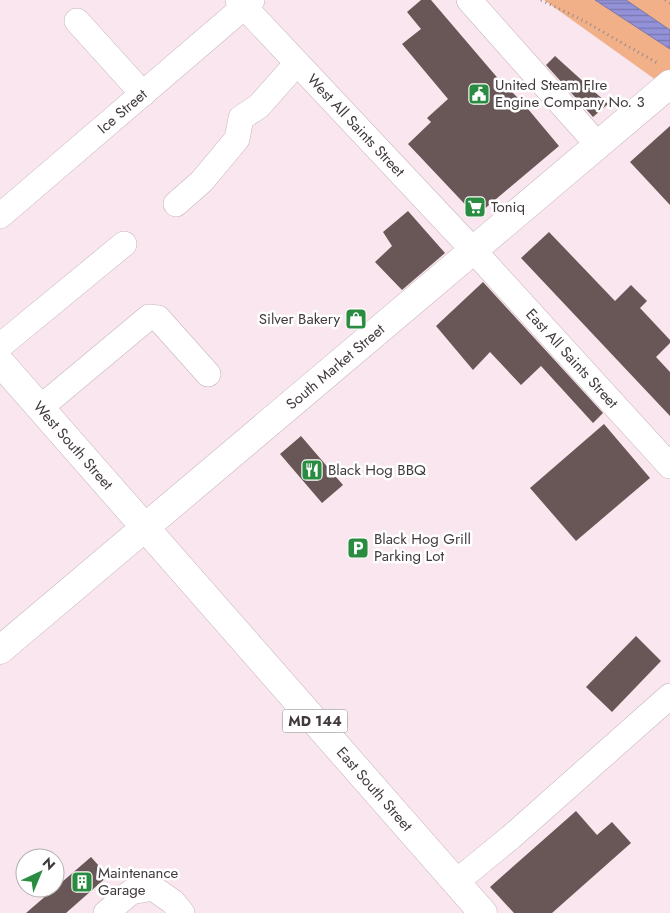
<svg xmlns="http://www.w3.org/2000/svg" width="670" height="913" viewBox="0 0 670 913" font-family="Jost,sans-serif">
	<defs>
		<pattern id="water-rules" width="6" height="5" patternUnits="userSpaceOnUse" patternTransform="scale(1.25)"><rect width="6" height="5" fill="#9391d8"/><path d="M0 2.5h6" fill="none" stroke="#7a78b1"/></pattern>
	</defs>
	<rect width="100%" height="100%" fill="#f9e6ee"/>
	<path fill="#f1b088" d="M544 0H670V90Z"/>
	<path fill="url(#water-rules)" stroke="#7b77aa" d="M595 0H626L670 30V49Z"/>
	<path fill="#695757" d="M421 0H431L507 89 508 88 523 103 559 146 476 216 408 144 431 122 427 118 448 99 402 44 421 29 407 12Z
		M555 56 608 104 593 117 546 65Z
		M670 126V205L630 162Z
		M408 211 445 253 402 290 375 262 392 246 383 232Z
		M549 232 615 301 631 285 647 301 640 308 670 340V343L656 357 670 372V416L521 258Z
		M483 282 603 413 593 423 541 366 521 385 490 352 473 370 436 326Z
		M604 424 650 478 576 541 530 488Z
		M301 436 343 485 322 503 280 454Z
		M636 636 661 661 612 712 586 687Z
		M576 811 597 835 612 822 631 843 552 913H514L490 887Z
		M91 857 108 876 66 913H26Z"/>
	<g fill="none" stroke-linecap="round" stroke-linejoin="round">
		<g stroke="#c6b4bd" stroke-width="26">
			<g id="minor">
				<path id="s1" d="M238 0 474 251 670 466"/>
				<path d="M469 0 598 145"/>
				<path d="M77 21 143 94"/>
				<path d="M176 204 202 181 237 139 241 118 259 106 297 63"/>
				<path id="s2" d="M0 216 252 0"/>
				<path d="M0 346 124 244"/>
				<path d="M40 408 149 317 158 318 208 374"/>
				<path d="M456 882 511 837 670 696"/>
				<path d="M106 913 131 892 153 888 173 902 182 913"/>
			</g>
		</g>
		<g stroke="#c6b4bd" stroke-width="29">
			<g id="major">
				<path id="s3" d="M0 362 483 913"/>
				<path id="s4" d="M0 650 670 84"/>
			</g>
		</g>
		<path stroke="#95898e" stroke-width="3" stroke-dasharray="1 4" stroke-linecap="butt" d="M541 0 584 21 659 64
			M665 0 670 3"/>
		<use href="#minor" stroke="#fff" stroke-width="25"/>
		<use href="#major" stroke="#fff" stroke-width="28"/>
	</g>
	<defs>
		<g id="civic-square" transform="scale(1.125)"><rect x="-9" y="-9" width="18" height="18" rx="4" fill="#298c40" stroke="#fff"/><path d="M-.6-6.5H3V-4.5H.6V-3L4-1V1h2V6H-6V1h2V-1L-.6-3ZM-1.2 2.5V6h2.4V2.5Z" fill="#fff"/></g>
		<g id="supermarket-square" transform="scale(1.125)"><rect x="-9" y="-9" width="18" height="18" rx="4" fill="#298c40" stroke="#fff"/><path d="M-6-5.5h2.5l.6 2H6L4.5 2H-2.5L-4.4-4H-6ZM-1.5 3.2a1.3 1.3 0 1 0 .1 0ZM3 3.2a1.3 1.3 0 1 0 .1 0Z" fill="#fff"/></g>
		<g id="shop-square" transform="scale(1.125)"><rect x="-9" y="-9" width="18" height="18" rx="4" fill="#298c40" stroke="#fff"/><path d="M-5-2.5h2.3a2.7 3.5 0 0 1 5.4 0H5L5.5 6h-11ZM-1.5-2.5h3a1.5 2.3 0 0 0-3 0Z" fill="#fff"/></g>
		<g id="restaurant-square" transform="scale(1.125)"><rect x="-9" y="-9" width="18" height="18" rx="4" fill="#298c40" stroke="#fff"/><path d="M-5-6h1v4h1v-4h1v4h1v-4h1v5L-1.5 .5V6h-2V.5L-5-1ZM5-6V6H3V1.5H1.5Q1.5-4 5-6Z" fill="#fff"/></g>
		<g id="parking-square" transform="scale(1.125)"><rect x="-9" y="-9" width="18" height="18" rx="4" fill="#298c40" stroke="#fff"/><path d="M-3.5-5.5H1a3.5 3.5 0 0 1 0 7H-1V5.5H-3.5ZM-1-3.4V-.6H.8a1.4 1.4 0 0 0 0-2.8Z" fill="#fff"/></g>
		<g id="building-square" transform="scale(1.125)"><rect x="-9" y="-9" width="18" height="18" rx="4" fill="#298c40" stroke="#fff"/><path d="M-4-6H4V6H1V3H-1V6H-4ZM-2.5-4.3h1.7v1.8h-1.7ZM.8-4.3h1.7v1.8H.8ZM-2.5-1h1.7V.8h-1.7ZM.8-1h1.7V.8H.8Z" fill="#fff"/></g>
	</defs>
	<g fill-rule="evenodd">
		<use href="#civic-square" x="479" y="94"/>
		<use href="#supermarket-square" x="475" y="207"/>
		<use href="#shop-square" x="356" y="319"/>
		<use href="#restaurant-square" x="312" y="470"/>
		<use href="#parking-square" x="358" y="548"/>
		<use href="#building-square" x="82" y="882"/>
	</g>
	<g text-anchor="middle" stroke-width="5" stroke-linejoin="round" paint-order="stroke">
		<rect fill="#fff" stroke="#7b7678" stroke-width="1" x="282.5" y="709.5" width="65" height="23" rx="4"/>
		<g font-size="14" font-weight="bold" fill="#423b3e">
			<text x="315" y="726">MD 144</text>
		</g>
		<g font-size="15" fill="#423b3e" stroke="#fff" text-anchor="start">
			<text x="495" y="90">United Steam FIre<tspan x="495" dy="17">Engine Company No. 3</tspan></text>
			<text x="491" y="212">Toniq</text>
			<text x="340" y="324" text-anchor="end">Silver Bakery</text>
			<text x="328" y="475">Black Hog BBQ</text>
			<text x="374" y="544">Black Hog Grill<tspan x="374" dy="17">Parking Lot</tspan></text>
			<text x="98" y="878">Maintenance<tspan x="98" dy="17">Garage</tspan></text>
		</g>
		<g font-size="15" fill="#423b3e" stroke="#fff">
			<text dy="5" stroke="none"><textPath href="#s2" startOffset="161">Ice Street</textPath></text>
			<text dy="5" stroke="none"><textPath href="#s1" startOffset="172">West All Saints Street</textPath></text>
			<text dy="5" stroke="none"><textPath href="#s1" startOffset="490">East All Saints Street</textPath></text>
			<text dy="5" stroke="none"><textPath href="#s4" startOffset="439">South Market Street</textPath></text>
			<text dy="5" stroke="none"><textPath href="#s3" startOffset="111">West South Street</textPath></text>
			<text dy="5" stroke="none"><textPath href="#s3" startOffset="568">East South Street</textPath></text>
		</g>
	</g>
	<g transform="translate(40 873) rotate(44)"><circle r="24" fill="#ffffff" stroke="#b3b1b2"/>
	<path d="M0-4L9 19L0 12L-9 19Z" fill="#298c40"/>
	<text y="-8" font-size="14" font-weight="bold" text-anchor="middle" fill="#423b3e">N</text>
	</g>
</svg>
